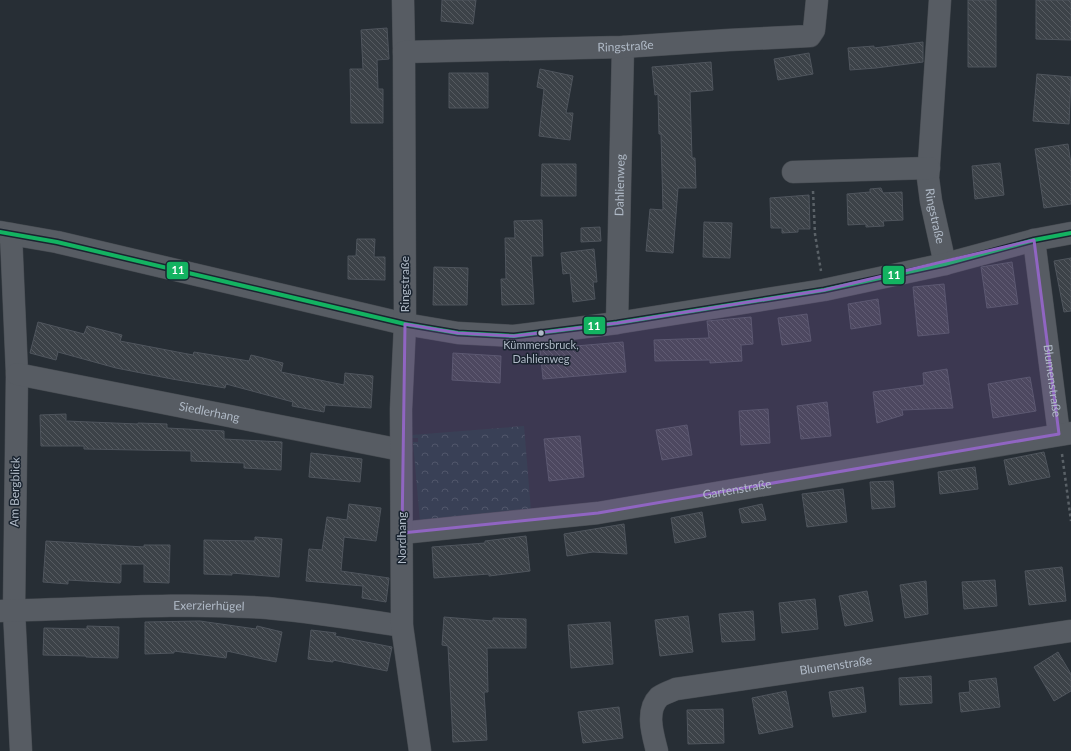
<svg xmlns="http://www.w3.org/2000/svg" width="1071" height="751" viewBox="0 0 1071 751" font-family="Lato,sans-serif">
	<defs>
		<pattern id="forest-crowns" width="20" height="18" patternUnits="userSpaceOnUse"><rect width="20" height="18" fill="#24383b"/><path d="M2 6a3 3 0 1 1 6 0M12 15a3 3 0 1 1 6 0" fill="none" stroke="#415356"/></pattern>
		<pattern id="building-back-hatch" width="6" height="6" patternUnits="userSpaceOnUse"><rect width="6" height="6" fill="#3c4248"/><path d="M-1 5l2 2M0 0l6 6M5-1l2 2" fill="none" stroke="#565b61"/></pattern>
	</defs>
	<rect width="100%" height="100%" fill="#272e35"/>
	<path fill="url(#forest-crowns)" d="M524 426 531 511 420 521 413 442H418V438H412V435Z"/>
	<path fill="url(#building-back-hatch)" stroke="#4f555d" d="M442 0H476L473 24 441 21Z
		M968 0H996V67H968Z
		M1036 0H1071V40L1036 39Z
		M387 28 389 59 377 60 378 89H383V123H351L350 69H363L361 30Z
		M923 42V62L876 68 850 70 848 48 874 46V48Z
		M809 53 813 74 778 80 774 59Z
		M711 62 713 90 690 92 692 158H695L696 188H678L673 253 646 251 650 209 663 210 661 134H659L658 94 655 95 652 67Z
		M540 69 573 76 566 113H573L570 140 539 136 544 89 537 87Z
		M449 73H488V108H449Z
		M1037 74 1071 77 1069 124 1033 121Z
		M1068 144 1071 164V204L1044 208 1035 149Z
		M1000 163 1004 195 975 199 972 166Z
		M542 164H576V196H541Z
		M881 188 883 193 902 192 903 220 883 221 884 226 866 227V224L848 225 847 194 870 192V189Z
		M809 195 810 229H798V232L782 233V228H771L770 198Z
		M542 220 543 256H531L534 304 502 305 501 279H506L505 238H515L514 221Z
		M704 222 732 223 730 258 703 257Z
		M600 227 601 241 581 242V228Z
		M357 239H375L374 257H385V280L348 279V256H356Z
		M594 249 597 282H593L595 299 573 302 570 273 563 274 561 253Z
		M1071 258V311L1064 312 1054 261Z
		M1012 262 1018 304 987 308 981 267Z
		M434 267 468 268 467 305H433Z
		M944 284 949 333 918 336 913 287Z
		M878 299 881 324 851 329 848 304Z
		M807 314 811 341 782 345 778 318Z
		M751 317 753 344 741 345 742 361 710 363V360L655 361 654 340 709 338 707 321Z
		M38 322 84 334 87 326 122 335 120 341 193 355 194 352 249 361 251 355 283 363 281 372 344 385 345 373 373 376 371 408 325 405 324 412 292 406 293 402 226 384 225 388 172 379 116 368 58 352 56 360 30 353Z
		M623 342 626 372 543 379 540 349Z
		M453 353 501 356 500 383 452 380Z
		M947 369 953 408 902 410 903 415 877 423 873 392 924 385 923 373Z
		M1030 377 1036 411 993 418 988 384Z
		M827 402 831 436 801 439 797 406Z
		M768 409 770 443 741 445 739 411Z
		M66 414V421L138 424V423L167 424V428L224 431V439L282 442 281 470 244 468V463L191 461V451L84 449V446H41L40 415Z
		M687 425 692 455 662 460 656 430Z
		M580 436 584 477 549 481 544 439Z
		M1044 452 1050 477 1009 485 1004 460Z
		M311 453 362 459 360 482 309 477Z
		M975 467 978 489 940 494 938 472Z
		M893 481 895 507 872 509 870 482Z
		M843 489 847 522 807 527 802 494Z
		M349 504 381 508 376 541 344 537 341 571 389 578 386 602 362 598 363 586 306 581 309 549 322 550 327 517 347 520Z
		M762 504 766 520 742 523 739 509Z
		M702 512 706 537 675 543 671 518Z
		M624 524 627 554 593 552 567 556 564 534Z
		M526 536 530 571 489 576V574L434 578 432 547 485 543V541Z
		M255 537 282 539 279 577 232 573V575L204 574V540L255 541Z
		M46 541 144 547V545H170L169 583 144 582V564H121V581L120 583 68 580V584L43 582Z
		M1062 567 1066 601 1029 605 1025 571Z
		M995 580 997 606 964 609 962 582Z
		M926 581 928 614 905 618 900 585Z
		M867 591 873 621 845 626 839 596Z
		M815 599 818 629 782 633 779 603Z
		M753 611 755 640 722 642 719 614Z
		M688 616 693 652 660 656 655 620Z
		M444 617 493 621V618L526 619V648H487L488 692H484L487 740 453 742 448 646 442 645Z
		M200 621 256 629 257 626 282 632 276 662 227 651 226 658 174 651V653L145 654V622Z
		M610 622 613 664 571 668 568 625Z
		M87 626 119 627 118 658 86 657V656L43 655 44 628 87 629Z
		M311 630 336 633 335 636 392 647 387 671 333 660V662L308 659Z
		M1058 652 1071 674V691L1054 701 1034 667Z
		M931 676 932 703 900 705 899 678Z
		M996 678 1000 707 961 712 959 693 970 692 969 681Z
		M863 687 866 712 833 717 829 692Z
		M786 691 793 727 759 734 752 698Z
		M619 707 623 738 583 743 578 712Z
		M723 709 724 743 688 744 687 710Z"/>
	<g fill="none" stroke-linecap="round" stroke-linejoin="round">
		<g stroke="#454a50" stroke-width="23">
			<g id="minor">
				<path d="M403 0 404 52"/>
				<path id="s1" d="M940 0 928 178 931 201 945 264"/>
				<path d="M793 172 929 168"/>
				<path d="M0 232 57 242 405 324 458 333 514 336 617 323 824 290 945 264 1034 240 1071 233"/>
				<path d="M11 234 17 374 14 611 21 751"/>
				<path id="s2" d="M1034 240 1059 434"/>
				<path id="s3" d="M617 323 623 47"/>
				<path id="s4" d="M17 374 401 450"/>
				<path id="s5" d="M402 533 598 513 1071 433"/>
				<path id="s6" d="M0 611C89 609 178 602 267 608 312 612 357 619 402 626"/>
				<path id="s7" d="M420 751 402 626 401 409 405 324 404 52 623 47 729 40 810 36 814 30 817 0"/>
				<path id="s8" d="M657 751C653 735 645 711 659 697 663 694 671 691 676 689L1071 631"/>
			</g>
		</g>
		<path stroke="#5a6167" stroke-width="2.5" stroke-dasharray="3 3" stroke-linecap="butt" d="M813 191 815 234 821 271
			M1062 454 1071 521"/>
		<use href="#minor" stroke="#575c63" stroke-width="22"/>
		<g stroke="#1a2430" stroke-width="7">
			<path id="bus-1" d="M0 232 57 242 405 324 458 333 514 336 617 323 824 290 945 264 1034 240 1071 233"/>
		</g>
		<use href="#bus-1" stroke="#13b361" stroke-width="4"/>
	</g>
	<path fill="#9065c2" fill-opacity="0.2" stroke="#9065c2" stroke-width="3" stroke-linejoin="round" d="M1034 240 1059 434 598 513 402 533 405 324 458 333 514 336 617 323 824 290Z"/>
	<circle fill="#b0bac7" stroke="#1a2430" stroke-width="1.5" cx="541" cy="333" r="3.5"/>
	<g text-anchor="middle" stroke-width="3" stroke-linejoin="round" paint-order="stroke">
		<g font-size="11" fill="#b0bac7" stroke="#1a2430">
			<text x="541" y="349">Kümmersbruck,<tspan x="541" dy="14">Dahlienweg</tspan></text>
		</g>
		<g font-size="12" fill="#b0bac7" stroke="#1a2430">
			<text dy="4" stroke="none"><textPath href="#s7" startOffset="922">Ringstraße</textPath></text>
			<text dy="4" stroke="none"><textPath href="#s3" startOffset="138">Dahlienweg</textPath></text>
			<text dy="4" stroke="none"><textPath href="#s1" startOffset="217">Ringstraße</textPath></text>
			<text transform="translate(405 284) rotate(-90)" y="4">Ringstraße</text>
			<text dy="4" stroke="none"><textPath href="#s2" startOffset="142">Blumenstraße</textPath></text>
			<text dy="4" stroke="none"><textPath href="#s4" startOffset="196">Siedlerhang</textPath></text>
			<text dy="4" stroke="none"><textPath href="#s5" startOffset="338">Gartenstraße</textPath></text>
			<text transform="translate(15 492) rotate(-89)" y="4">Am Bergblick</text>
			<text transform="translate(402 538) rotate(-90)" y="4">Nordhang</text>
			<text dy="4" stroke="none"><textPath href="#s6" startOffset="209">Exerzierhügel</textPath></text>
			<text dy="4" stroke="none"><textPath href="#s8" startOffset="237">Blumenstraße</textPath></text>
		</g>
	</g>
	<g stroke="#1a2430" stroke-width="1.5">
		<rect x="166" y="261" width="23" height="19" rx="4" fill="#13b361"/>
		<rect x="882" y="265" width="23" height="20" rx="4" fill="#13b361"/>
		<rect x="583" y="316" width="23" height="19" rx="4" fill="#13b361"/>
	</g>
	<g font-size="11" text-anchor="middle" font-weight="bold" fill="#fff">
		<text x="178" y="274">11</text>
		<text x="894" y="279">11</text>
		<text x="594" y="330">11</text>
	</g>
</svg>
